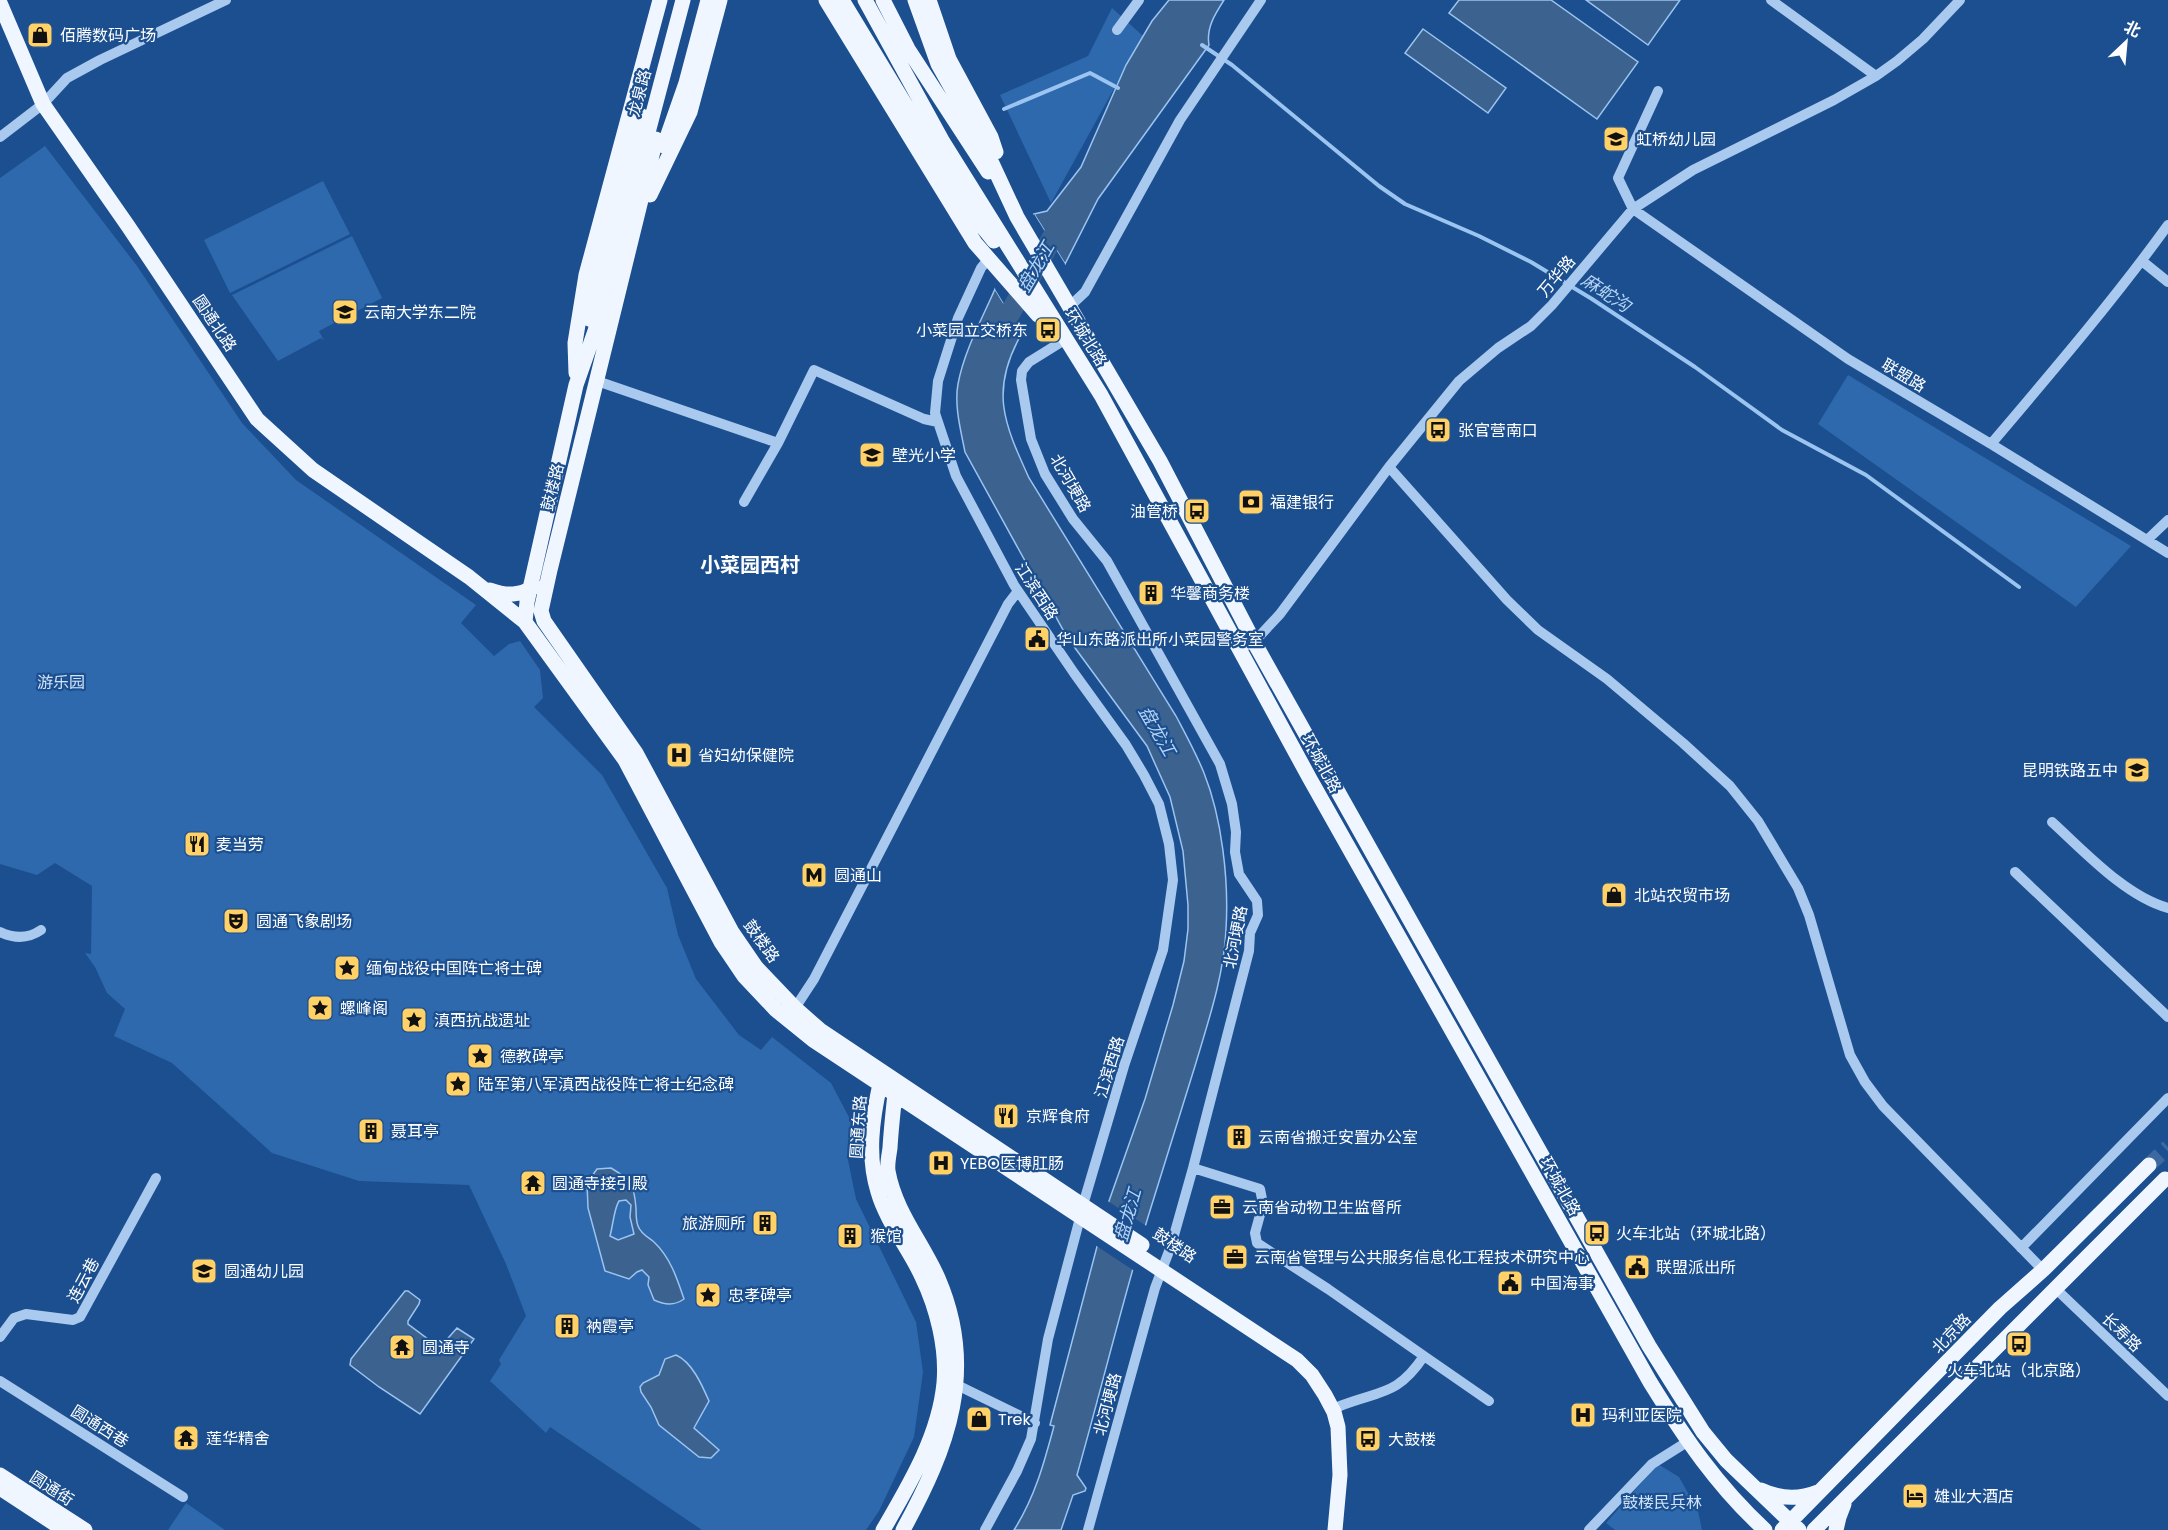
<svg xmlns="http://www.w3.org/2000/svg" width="2168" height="1530" viewBox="0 0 2168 1530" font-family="Poppins,'Noto Sans SC',sans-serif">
	<rect width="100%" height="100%" fill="#1b4f8f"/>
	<path fill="#2e69ad" d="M1112 8 1143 36 1051 203 1000 95 1088 56Z
		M45 146 137 266 242 423 296 480 476 605 461 623 494 656 509 644 520 641 540 670 543 698 534 707 602 775 667 888 678 935 696 979 739 1035 761 1050 772 1037 831 1083 851 1121 848 1160 856 1199 916 1322 923 1372 914 1437 879 1511 866 1530H702L550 1427 546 1433 490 1381 501 1364 499 1360 526 1316 506 1264 469 1185 359 1181 272 1153 172 1063 114 1036 125 1009 107 993 95 967 85 953 91 954 92 886 55 863 37 875 0 864V178Z
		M323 181 350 234 230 293 204 240Z
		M352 236 387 308 382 298 319 331 324 341 321 338 278 361 232 295Z
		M1848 375 2131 546 2076 607 1818 424Z
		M1658 1464 1679 1477 1698 1511 1702 1530H1615L1606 1523Z
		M186 1503 225 1530H168Z"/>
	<path fill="#3c6290" stroke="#9cc4f0" stroke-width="1.5" fill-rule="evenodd" d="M1169 0H1224C1215 14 1206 28 1209 45L1098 199 1065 264 1034 214 1047 211 1081 167 1126 65 1152 21Z
		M1459 0H1551L1638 62 1597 119 1449 13Z
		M1586 0H1680L1648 45Z
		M1423 29 1506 88 1488 113 1405 53Z
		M995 289 1022 333C989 390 1004 423 1029 478L1176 716C1186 735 1196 753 1204 773 1222 818 1229 881 1226 929 1224 976 1208 1022 1195 1066 1179 1116 1164 1167 1148 1217 1122 1303 1101 1390 1077 1475L1086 1488 1085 1491 1073 1495 1061 1530H1014C1035 1497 1044 1463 1054 1426L1050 1425 1109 1201 1145 1099 1173 1005 1184 961 1188 929V905L1183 851 1170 797 1147 746 1067 637 965 452C961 431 954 406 958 384 964 351 982 319 995 289Z
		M611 1168C631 1180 634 1183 636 1208 636 1213 636 1221 638 1226 641 1234 648 1237 654 1242 670 1257 677 1278 684 1299 674 1306 665 1305 654 1300L648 1285 649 1277 642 1270 637 1272 629 1279 605 1271 588 1208 587 1183 597 1169ZM626 1200 631 1205 630 1217 634 1234 618 1240 610 1236C613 1225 614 1209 619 1201Z
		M405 1291H408L420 1300 419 1304 408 1321V1324L436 1345H442L457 1328 474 1339 420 1414 379 1387 350 1365 351 1359Z
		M676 1355C692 1362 702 1385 709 1401L694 1428 719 1450 711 1458 699 1457 659 1425 651 1407 641 1392 640 1387 643 1383 659 1375 665 1359Z"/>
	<path fill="#1b4f8f" d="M1034 214 1065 264 1064 267 1033 217Z
		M996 286 1024 330 1022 333 995 289Z
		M1106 1200 1148 1227 1136 1272 1095 1245Z"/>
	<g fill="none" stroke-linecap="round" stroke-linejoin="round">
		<path stroke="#9cc4f0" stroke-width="4" d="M1202 45 1232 65 1379 186 1405 204 1479 236 1531 262 1592 299 1695 367 1782 430 1866 475 2019 587
			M1004 109 1090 73 1118 88"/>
		<path stroke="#3c6290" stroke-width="21" d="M999 340 1005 322 1064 217"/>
		<path stroke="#3d69a0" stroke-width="15" stroke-dasharray="15 8" stroke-linecap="butt" d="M2149 1165 2168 1147"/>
		<path stroke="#a9c9ee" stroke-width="10" d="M1771 0 1876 76
			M1117 30 1139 0
			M1658 91 1618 178 1633 209 1848 359 1991 444 2168 553
			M0 137 43 104 67 78 100 60 226 0
			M989 258 981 268 958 318 938 381 935 413 956 476 1014 585 1074 673 1126 745 1144 775 1159 804 1169 844 1173 880 1163 950 1124 1066 1083 1205
			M2142 261 2168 282
			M1069 307 1085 292 1180 120 1261 0
			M1066 339 1029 362 1022 371 1021 380 1031 439 1045 474 1073 519 1107 561 1220 764 1232 804 1236 832 1235 852 1239 874 1257 901 1258 915 1250 933 1249 951 1193 1168 1171 1246 1155 1288 1088 1530
			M597 381 778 443
			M1991 444C2052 372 2113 301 2168 225
			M1389 467 1507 600 1538 630 1607 679 1683 743 1730 786 1758 821 1798 888 1809 915 1850 1055 1865 1082 1883 1106 2043 1270
			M744 502 778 443 814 370 924 419 938 422
			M2147 540 2168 520
			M1249 645 1254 642 1280 614 1389 467 1459 381 1498 348 1531 326 1552 305 1633 209 1693 170 1834 100 1876 76 1897 61 1923 39 1960 0
			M2052 822C2084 851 2125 896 2168 908
			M2015 872 2168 1017
			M0 932C15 939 28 939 41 930
			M795 1008 814 979 1008 604 1018 591
			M1193 1168 1260 1189 1263 1204 1255 1233 1257 1243 1328 1289 1424 1356C1397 1396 1381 1390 1340 1406
			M2021 1248 2168 1098
			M2056 1289 2168 1396
			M0 1337 14 1318 26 1314 73 1320 80 1317 156 1178
			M1424 1356 1489 1401
			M0 1381 183 1497
			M957 1385 1035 1423
			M985 1530 1017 1471 1031 1439 1048 1339 1080 1218
			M1589 1530 1652 1464 1687 1442"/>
		<path stroke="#f0f6ff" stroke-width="15" d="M683 0 608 284 595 331 576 385 527 602 525 622 625 760 721 942 744 976 776 1010 813 1040 1297 1360 1312 1375 1325 1395 1334 1412 1338 1427 1340 1475 1335 1530
			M826 0 975 243 1038 315 1053 325
			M842 0 969 210 994 241
			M865 0 943 142 1101 395 1310 779 1650 1382C1684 1437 1717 1486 1765 1530
			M883 0 908 49 988 172
			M915 0 938 64 983 144 1017 217 1160 461 1254 642 1649 1346 1703 1432 1726 1460 1799 1530
			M929 0 949 59 991 137 996 152
			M0 3 43 104 128 226 257 419 313 470 469 577 525 622
			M656 139 550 570 541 611 544 621 636 753 732 932 756 967 795 1008 820 1030 1142 1245
			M664 146 686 83 708 0
			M650 195 690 112 720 0
			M589 319 642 116
			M576 373 575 343 586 275 660 0
			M490 590C507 596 520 596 535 586
			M893 1088 895 1094C893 1112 891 1130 890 1148 889 1155 887 1164 888 1171 895 1211 922 1242 938 1278 978 1370 948 1448 903 1530
			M0 1475 85 1530
			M0 1488 64 1530
			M1761 1490C1780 1499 1798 1500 1818 1492
			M883 1530C909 1485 939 1436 944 1383 947 1348 937 1308 922 1277 909 1248 887 1223 878 1192 867 1156 872 1120 880 1084L887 1078
			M1782 1530 2000 1308 2043 1270 2149 1165
			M1814 1530 2165 1179
			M1836 1530 1839 1517 1844 1504"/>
	</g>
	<defs>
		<g id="shop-square" transform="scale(1.35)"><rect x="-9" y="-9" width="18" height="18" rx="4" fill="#ffd166" stroke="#1b4f8f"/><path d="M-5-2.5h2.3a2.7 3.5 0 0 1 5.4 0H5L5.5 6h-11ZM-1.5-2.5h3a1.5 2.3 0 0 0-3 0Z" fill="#111"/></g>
		<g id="school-square" transform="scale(1.35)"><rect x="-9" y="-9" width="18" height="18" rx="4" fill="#ffd166" stroke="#1b4f8f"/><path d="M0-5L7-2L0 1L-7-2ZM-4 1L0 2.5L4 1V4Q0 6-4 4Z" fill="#111"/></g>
		<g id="university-square" transform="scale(1.35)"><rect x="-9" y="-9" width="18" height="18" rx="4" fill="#ffd166" stroke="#1b4f8f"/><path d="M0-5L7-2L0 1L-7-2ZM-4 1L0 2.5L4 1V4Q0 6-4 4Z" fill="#111"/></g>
		<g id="bus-square" transform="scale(1.35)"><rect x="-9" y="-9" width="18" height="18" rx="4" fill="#ffd166" stroke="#1b4f8f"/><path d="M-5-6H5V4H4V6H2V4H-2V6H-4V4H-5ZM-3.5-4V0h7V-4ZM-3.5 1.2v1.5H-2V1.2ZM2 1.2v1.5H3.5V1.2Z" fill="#111"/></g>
		<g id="bank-square" transform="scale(1.35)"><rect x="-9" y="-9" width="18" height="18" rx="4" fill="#ffd166" stroke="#1b4f8f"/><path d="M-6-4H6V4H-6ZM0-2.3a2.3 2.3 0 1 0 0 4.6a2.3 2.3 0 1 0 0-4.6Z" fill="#111"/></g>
		<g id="building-square" transform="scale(1.35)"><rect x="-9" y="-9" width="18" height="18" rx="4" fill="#ffd166" stroke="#1b4f8f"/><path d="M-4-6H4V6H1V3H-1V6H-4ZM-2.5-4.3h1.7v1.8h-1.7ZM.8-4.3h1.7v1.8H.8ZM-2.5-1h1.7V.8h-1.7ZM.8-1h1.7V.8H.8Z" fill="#111"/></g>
		<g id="civic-square" transform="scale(1.35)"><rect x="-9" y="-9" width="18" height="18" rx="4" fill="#ffd166" stroke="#1b4f8f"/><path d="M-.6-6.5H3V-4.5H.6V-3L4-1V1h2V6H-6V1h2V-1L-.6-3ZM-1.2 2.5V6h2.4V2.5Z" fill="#111"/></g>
		<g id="hospital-square" transform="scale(1.35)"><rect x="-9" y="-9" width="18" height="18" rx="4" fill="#ffd166" stroke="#1b4f8f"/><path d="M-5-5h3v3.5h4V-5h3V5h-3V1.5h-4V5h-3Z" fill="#111"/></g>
		<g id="restaurant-square" transform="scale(1.35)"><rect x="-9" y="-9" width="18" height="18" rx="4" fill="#ffd166" stroke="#1b4f8f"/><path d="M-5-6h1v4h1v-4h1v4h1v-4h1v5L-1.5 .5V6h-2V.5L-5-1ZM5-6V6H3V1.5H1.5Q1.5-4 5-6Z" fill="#111"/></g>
		<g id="metro-square" transform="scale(1.35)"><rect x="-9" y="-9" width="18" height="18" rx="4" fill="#ffd166" stroke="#1b4f8f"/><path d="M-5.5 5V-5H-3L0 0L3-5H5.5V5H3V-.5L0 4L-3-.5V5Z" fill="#111"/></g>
		<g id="theatre-square" transform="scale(1.35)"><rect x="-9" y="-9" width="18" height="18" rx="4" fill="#ffd166" stroke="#1b4f8f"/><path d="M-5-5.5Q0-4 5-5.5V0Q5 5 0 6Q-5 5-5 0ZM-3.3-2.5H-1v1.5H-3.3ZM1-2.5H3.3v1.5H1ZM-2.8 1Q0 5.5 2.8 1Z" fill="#111"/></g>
		<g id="sight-square" transform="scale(1.35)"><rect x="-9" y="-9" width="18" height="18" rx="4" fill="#ffd166" stroke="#1b4f8f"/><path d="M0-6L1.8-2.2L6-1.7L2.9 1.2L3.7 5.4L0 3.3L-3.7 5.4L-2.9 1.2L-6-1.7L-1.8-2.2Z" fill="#111"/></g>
		<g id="temple-square" transform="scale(1.35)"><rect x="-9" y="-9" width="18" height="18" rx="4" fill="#ffd166" stroke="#1b4f8f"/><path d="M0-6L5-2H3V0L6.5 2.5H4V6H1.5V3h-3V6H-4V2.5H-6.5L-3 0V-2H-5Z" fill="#111"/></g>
		<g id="office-square" transform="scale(1.35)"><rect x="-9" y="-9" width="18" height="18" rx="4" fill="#ffd166" stroke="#1b4f8f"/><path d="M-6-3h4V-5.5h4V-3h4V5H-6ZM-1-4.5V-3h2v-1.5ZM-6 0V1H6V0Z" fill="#111"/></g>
		<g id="hotel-square" transform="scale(1.35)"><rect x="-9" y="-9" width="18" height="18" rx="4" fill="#ffd166" stroke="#1b4f8f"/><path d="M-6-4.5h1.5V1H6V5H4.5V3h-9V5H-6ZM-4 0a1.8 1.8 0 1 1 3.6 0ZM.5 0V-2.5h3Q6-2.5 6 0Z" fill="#111"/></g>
	</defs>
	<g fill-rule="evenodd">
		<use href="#shop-square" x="40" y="35"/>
		<use href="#school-square" x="1616" y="139"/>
		<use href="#university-square" x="345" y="312"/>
		<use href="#bus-square" x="1048" y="330"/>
		<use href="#bus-square" x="1438" y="430"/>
		<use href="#school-square" x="872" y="455"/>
		<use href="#bank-square" x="1251" y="502"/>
		<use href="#bus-square" x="1197" y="511"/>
		<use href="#building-square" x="1151" y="593"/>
		<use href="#civic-square" x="1037" y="639"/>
		<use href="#hospital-square" x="679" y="755"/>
		<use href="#school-square" x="2137" y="770"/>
		<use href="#restaurant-square" x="197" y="844"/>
		<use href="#metro-square" x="814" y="875"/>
		<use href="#shop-square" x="1614" y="895"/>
		<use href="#theatre-square" x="236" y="921"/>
		<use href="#sight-square" x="347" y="968"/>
		<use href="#sight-square" x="320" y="1008"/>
		<use href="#sight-square" x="414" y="1020"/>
		<use href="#sight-square" x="480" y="1056"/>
		<use href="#sight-square" x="458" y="1084"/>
		<use href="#restaurant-square" x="1006" y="1116"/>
		<use href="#building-square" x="371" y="1131"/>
		<use href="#building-square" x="1239" y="1137"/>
		<use href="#hospital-square" x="941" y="1163"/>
		<use href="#temple-square" x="533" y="1183"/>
		<use href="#office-square" x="1222" y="1207"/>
		<use href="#building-square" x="765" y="1223"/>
		<use href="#bus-square" x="1597" y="1233"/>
		<use href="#building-square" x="850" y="1236"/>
		<use href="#office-square" x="1235" y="1257"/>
		<use href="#civic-square" x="1637" y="1267"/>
		<use href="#school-square" x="204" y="1271"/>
		<use href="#civic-square" x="1510" y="1283"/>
		<use href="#sight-square" x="708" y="1295"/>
		<use href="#building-square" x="567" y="1326"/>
		<use href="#bus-square" x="2019" y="1344"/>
		<use href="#temple-square" x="402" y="1347"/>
		<use href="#hospital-square" x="1583" y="1415"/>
		<use href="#shop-square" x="979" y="1419"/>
		<use href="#temple-square" x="186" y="1438"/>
		<use href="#bus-square" x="1368" y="1439"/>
		<use href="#hotel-square" x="1915" y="1496"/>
	</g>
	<g text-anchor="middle" stroke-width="4.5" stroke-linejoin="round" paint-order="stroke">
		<g font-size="16" fill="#fff" stroke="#1b4f8f" text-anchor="start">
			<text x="60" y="41">佰腾数码广场</text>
			<text x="1636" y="145">虹桥幼儿园</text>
			<text x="364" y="318">云南大学东二院</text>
			<text x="1028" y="336" text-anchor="end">小菜园立交桥东</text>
			<text x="1458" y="436">张官营南口</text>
			<text x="892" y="461">壁光小学</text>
			<text x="1270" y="508">福建银行</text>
			<text x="1178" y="517" text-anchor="end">油管桥</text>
			<text x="1170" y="599">华馨商务楼</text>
			<text x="1056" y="645">华山东路派出所小菜园警务室</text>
			<text x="698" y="761">省妇幼保健院</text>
			<text x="2118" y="776" text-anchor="end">昆明铁路五中</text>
			<text x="216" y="850">麦当劳</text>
			<text x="834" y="881">圆通山</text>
			<text x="1634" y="901">北站农贸市场</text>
			<text x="256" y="927">圆通飞象剧场</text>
			<text x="366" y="974">缅甸战役中国阵亡将士碑</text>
			<text x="340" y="1014">螺峰阁</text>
			<text x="434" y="1026">滇西抗战遗址</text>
			<text x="500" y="1062">德教碑亭</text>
			<text x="478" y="1090">陆军第八军滇西战役阵亡将士纪念碑</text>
			<text x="1026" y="1122">京辉食府</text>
			<text x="391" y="1137">聂耳亭</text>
			<text x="1258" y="1143">云南省搬迁安置办公室</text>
			<text x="960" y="1169">YEBO医博肛肠</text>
			<text x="552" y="1189">圆通寺接引殿</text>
			<text x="1242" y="1213">云南省动物卫生监督所</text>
			<text x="746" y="1229" text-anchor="end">旅游厕所</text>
			<text x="1616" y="1239">火车北站（环城北路）</text>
			<text x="870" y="1242">猴馆</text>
			<text x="1254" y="1263">云南省管理与公共服务信息化工程技术研究中心</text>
			<text x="1656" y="1273">联盟派出所</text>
			<text x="224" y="1277">圆通幼儿园</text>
			<text x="1530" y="1289">中国海事</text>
			<text x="728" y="1301">忠孝碑亭</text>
			<text x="586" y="1332">衲霞亭</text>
			<text x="422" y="1353">圆通寺</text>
			<text x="2019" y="1376" text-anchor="middle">火车北站（北京路）</text>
			<text x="1602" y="1421">玛利亚医院</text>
			<text x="998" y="1425">Trek</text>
			<text x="206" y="1444">莲华精舍</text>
			<text x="1388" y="1445">大鼓楼</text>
			<text x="1934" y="1502">雄业大酒店</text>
		</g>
		<g font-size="16" fill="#fff" stroke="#1b4f8f">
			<text transform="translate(639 93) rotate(-75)" y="6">龙泉路</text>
			<text transform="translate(1556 276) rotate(-50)" y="6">万华路</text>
			<text transform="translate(215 323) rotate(56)" y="6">圆通北路</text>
			<text transform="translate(1086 337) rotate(58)" y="6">环城北路</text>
			<text transform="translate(1904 375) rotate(31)" y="6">联盟路</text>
			<text transform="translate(1071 483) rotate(60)" y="6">北河埂路</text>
			<text transform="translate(552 487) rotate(-76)" y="6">鼓楼路</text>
			<text transform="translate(1037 591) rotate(57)" y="6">江滨西路</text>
			<text transform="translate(1322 763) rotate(62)" y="6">环城北路</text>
			<text transform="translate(1235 937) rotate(-79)" y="6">北河埂路</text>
			<text transform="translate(762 941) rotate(54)" y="6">鼓楼路</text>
			<text transform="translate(1109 1067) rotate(-73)" y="6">江滨西路</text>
			<text transform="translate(858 1127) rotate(-86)" y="6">圆通东路</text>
			<text transform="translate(1561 1186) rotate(61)" y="6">环城北路</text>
			<text transform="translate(1175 1245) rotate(34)" y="6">鼓楼路</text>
			<text transform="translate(83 1280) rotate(-62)" y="6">连云巷</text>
			<text transform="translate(2122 1332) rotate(44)" y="6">长寿路</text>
			<text transform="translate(1951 1333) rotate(-46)" y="6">北京路</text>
			<text transform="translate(1107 1404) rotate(-75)" y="6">北河埂路</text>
			<text transform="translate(100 1426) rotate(32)" y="6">圆通西巷</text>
			<text transform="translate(52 1488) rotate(33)" y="6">圆通街</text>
		</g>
		<g font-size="16" fill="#cfe3fa" stroke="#1b4f8f">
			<text x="61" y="688">游乐园</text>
			<text x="1662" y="1508">鼓楼民兵林</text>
		</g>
		<g font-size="18" font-style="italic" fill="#b5d3f5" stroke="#1b4f8f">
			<text transform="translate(1036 267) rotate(-60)" y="6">盘龙江</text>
			<text transform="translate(1606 293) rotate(33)" y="6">麻蛇沟</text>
			<text transform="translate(1157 731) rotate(60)" y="6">盘龙江</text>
			<text transform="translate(1128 1215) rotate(-74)" y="6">盘龙江</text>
		</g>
		<g font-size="20" font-weight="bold" fill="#fff" stroke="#1b4f8f">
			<text x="750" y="572">小菜园西村</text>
		</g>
	</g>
	<g transform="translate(2126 42) rotate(26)" stroke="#1b4f8f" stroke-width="4.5" paint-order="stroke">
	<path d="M0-4.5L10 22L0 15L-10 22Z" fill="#ffffff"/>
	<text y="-9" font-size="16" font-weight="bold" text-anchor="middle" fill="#ffffff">北</text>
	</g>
</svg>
